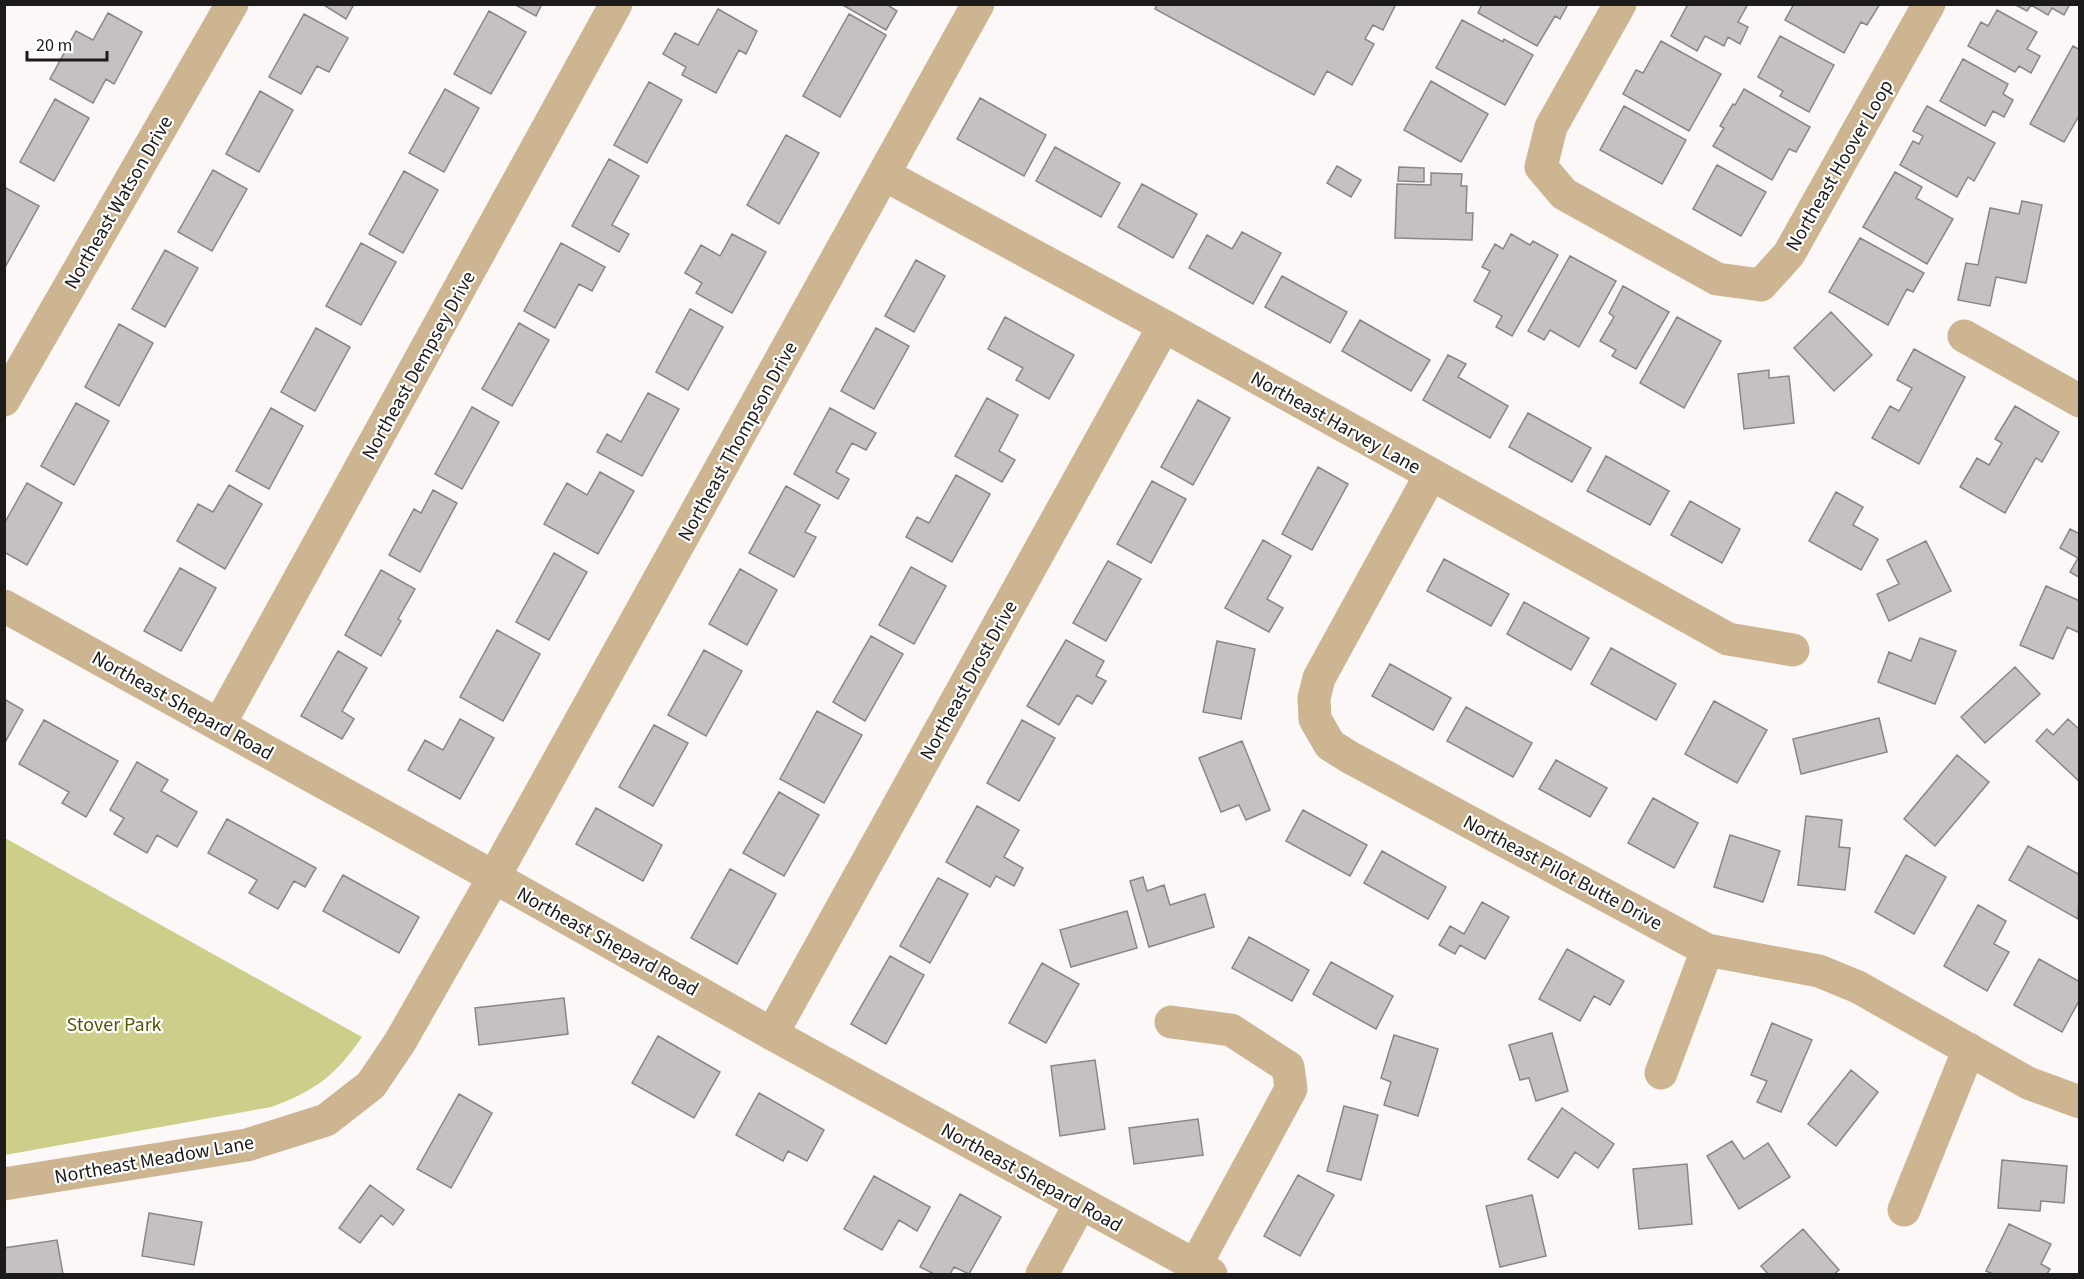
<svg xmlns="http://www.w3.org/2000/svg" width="2084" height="1279" viewBox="0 0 2084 1279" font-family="'Source Sans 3',sans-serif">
	<rect width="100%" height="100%" fill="#fcf8f7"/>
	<path fill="#cdce8a" d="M5 838 362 1037C335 1076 315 1091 271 1107L5 1155Z"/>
	<path fill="#c5c1c1" stroke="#898686" stroke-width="1.5" d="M322 4H354L346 19Z
		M514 4H542L536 16Z
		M841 4H886L897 11 886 30Z
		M1157 4H1396L1383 30 1373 25 1365 39 1374 44 1352 85 1327 71 1314 95 1155 9Z
		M1482 4H1568L1560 19 1555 16 1537 46 1478 13Z
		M1688 4H1748L1738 22 1748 27 1740 44 1728 37 1724 46 1705 36 1697 51 1671 36Z
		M1794 4H1880L1867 25 1861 22 1844 53 1785 20Z
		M2014 4H2070L2064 15 2052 8 2048 15 2031 5 2027 11Z
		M718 9 757 31 746 54 739 50 716 93 682 75 686 67 663 54 675 33 698 45Z
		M1997 10 2037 32 2027 49 2040 56 2031 73 2019 66 2015 72 1968 46 1981 22 1988 26Z
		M489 11 526 32 491 94 454 74Z
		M108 13 142 32 114 84 106 79 93 103 50 79 76 31 93 40Z
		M304 14 348 38 329 72 317 66 301 94 269 77Z
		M849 14 886 35 840 117 803 96Z
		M1462 20 1503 42 1504 39 1533 55 1505 105 1436 68Z
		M1780 36 1834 65 1809 112 1780 96 1783 91 1758 77Z
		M1661 41 1721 74 1689 131 1623 94 1636 70 1643 73Z
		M2073 46 2080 50V114L2064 142 2030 124Z
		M1963 59 2008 84 2003 94 2013 100 2004 117 1993 111 1985 126 1940 101Z
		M1431 81 1488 114 1461 162 1404 130Z
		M649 82 682 100 647 163 614 145Z
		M445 89 479 108 444 172 409 153Z
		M1744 89 1810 127 1796 152 1789 149 1772 180 1713 146 1724 128 1720 126 1733 104 1735 105Z
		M260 91 293 110 259 172 226 154Z
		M980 98 1046 135 1024 176 957 139Z
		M55 99 89 118 54 181 20 162Z
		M1624 106 1686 140 1662 184 1600 150Z
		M1927 106 1995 143 1974 181 1968 177 1957 197 1900 165 1913 141 1919 144 1923 136 1913 131Z
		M786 135 819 153 779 224 747 205Z
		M1055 147 1120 183 1101 217 1036 181Z
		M609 159 639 176 612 225 629 234 619 252 572 226Z
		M1717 165 1766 192 1741 236 1693 209Z
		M1337 166 1361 180 1351 197 1327 183Z
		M1399 167 1424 168V182L1398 181Z
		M213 170 247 189 212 251 178 232Z
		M404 171 438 190 403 253 369 234Z
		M1895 172 1922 187 1916 198 1953 219 1927 264 1863 227Z
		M1431 173 1462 174 1461 186H1467L1466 213H1473L1472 240 1395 238 1397 184 1431 185Z
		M1142 184 1197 214 1173 258 1118 227Z
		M4 187 39 206 4 269Z
		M2022 201 2042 205 2026 283 1996 277 1990 306 1958 300 1966 263 1978 265 1990 208 2019 214Z
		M1242 232 1281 253 1253 304 1189 268 1207 235 1232 249Z
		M732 234 766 252 732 313 696 293 702 283 685 273 701 245 720 256Z
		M1511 234 1530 245 1533 241 1558 255 1512 336 1496 327 1502 316 1474 301 1490 271 1482 267 1495 244 1503 249Z
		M1860 238 1924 273 1913 292 1907 289 1888 325 1829 292Z
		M361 243 396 262 361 325 326 306Z
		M561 243 605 267 592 291 579 284 555 328 524 311Z
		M165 250 198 268 165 327 132 309Z
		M1570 256 1616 281 1579 347 1550 330 1544 340 1528 331Z
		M916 260 945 276 914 332 885 316Z
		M1282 276 1347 312 1330 343 1265 307Z
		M1623 286 1669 312 1636 369 1612 356 1616 350 1600 341 1614 317 1609 313Z
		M690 309 723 327 688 390 656 372Z
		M1831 312 1872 355 1834 391 1794 348Z
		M1005 317 1074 355 1049 399 1016 380 1023 368 988 349Z
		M1677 317 1721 341 1684 408 1640 383Z
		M1360 320 1430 360 1411 391 1342 351Z
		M519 323 549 340 512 406 482 389Z
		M119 324 153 343 119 406 85 387Z
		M316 328 350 347 315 411 281 392Z
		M876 328 909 346 874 409 841 391Z
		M1914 349 1965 377 1919 464 1872 438 1890 406 1899 411 1912 388 1897 380Z
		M1448 355 1466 364 1458 377 1508 406 1490 438 1423 400Z
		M1769 370V378L1789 376 1794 423 1744 429 1738 374Z
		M648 393 679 409 642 476 597 452 607 434 621 442Z
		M987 398 1018 415 999 451 1015 460 1002 482 955 456Z
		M1198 400 1230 418 1193 485 1161 467Z
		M76 403 109 421 74 485 41 466Z
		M2015 406 2059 432 2042 462 2036 458 2005 513 1960 487 1977 458 1989 465 2002 443 1995 439Z
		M472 407 499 422 462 489 435 474Z
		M271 408 303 426 269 489 236 471Z
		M830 408 876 433 866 450 852 443 836 472 849 479 838 499 794 474Z
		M1528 413 1591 448 1572 482 1509 447Z
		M1606 456 1669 491 1650 525 1587 491Z
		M1318 467 1348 484 1312 550 1282 534Z
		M600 472 634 491 598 554 544 524 567 483 587 495Z
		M956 475 990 494 952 562 906 537 917 517 929 523Z
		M1152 481 1186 499 1151 563 1117 544Z
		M27 483 62 503 27 565 4 552V524Z
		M229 485 262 504 225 569 177 541 198 504 213 512Z
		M786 486 820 505 805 532 816 537 794 577 749 553Z
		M433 490 457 503 420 572 389 555 414 509 421 513Z
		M1836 492 1863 507 1853 525 1878 539 1861 570 1809 541Z
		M1690 501 1740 529 1722 563 1671 535Z
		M2070 529 2080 534V578L2070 572 2078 558 2060 548Z
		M1263 540 1291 556 1267 599 1283 608 1269 632 1225 608Z
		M1926 541 1951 591 1889 621 1877 594 1899 584 1887 560Z
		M554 553 587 572 549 640 516 622Z
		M1444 559 1509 594 1491 626 1427 591Z
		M1108 561 1141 579 1106 641 1073 623Z
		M911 567 946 586 914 644 879 625Z
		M180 568 216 588 181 651 144 631Z
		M740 569 777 590 747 645 709 624Z
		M381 570 415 589 398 619 401 621 381 656 345 635Z
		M2046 586 2080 601V633L2067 627 2053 659 2020 645Z
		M1524 602 1589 638 1571 670 1507 634Z
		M497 630 540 654 503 721 460 697Z
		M871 636 903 654 865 721 833 702Z
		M1920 638 1956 651 1935 704 1878 682 1889 652 1911 661Z
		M1066 640 1104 661 1096 676 1106 681 1092 704 1077 695 1059 725 1027 706Z
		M1217 641 1255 649 1241 719 1203 712Z
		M1611 648 1676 684 1656 720 1591 684Z
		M704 650 742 671 706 736 668 715Z
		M338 651 367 668 342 711 354 719 342 739 301 716Z
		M1390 664 1451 698 1433 730 1372 696Z
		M2015 667 2040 694 1985 743 1961 717Z
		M4 699 23 710 4 744Z
		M1714 701 1767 730 1737 783 1685 754Z
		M1466 707 1532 743 1513 777 1447 741Z
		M817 711 862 735 824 803 780 779Z
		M1879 718 1887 752 1801 774 1793 739Z
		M460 719 494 738 460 799 408 770 425 740 443 750Z
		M2068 719 2080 730V782L2036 741 2047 729 2053 735Z
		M44 720 118 761 86 817 62 803 69 792 19 764Z
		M1022 720 1055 738 1019 801 987 783Z
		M654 725 688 743 653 806 619 787Z
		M1242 741 1270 810 1246 820 1239 805 1221 812 1199 758Z
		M1957 755 1989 782 1935 846 1904 819Z
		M1556 760 1607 788 1590 817 1539 789Z
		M137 762 168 780 161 791 197 812 177 847 157 835 147 853 114 834 124 818 110 810Z
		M779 792 819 815 784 876 743 853Z
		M1653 798 1698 823 1674 868 1628 843Z
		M977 806 1019 830 1004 857 1023 868 1014 886 996 876 990 887 946 862Z
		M596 808 662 845 643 881 576 844Z
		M1303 810 1367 845 1350 876 1286 841Z
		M1806 816 1842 820 1839 847 1850 848 1845 890 1798 885Z
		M227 819 316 868 305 887 294 881 278 909 249 893 257 880 208 853Z
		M1730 835 1780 851 1763 902 1714 887Z
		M2028 846 2080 875 2078 919 2009 880Z
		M1382 851 1446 887 1428 919 1364 883Z
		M1906 855 1946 877 1914 934 1875 912Z
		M730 869 776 894 737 964 691 938Z
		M343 875 419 917 399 953 323 911Z
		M1143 877 1147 891 1164 885 1170 905 1205 894 1214 927 1149 947 1130 881Z
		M938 878 968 894 930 963 900 946Z
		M1482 902 1509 917 1485 959 1460 945 1455 954 1439 945 1450 926 1464 934Z
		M1978 905 2006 921 1994 944 2009 952 1987 991 1944 966Z
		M1127 911 1137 948 1071 967 1060 930Z
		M1249 937 1309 970 1292 1001 1232 968Z
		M1567 949 1624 981 1610 1005 1594 996 1580 1021 1539 999Z
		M890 956 924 975 886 1044 851 1024Z
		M2039 959 2080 982V999L2062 1032 2014 1005Z
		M1331 962 1393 996 1376 1029 1313 994Z
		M1042 963 1079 984 1046 1043 1009 1023Z
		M564 998 568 1034 479 1045 475 1008Z
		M1772 1023 1812 1040 1781 1112 1757 1102 1767 1081 1751 1075Z
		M1552 1033 1568 1091 1536 1101 1529 1078 1520 1080 1509 1045Z
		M1394 1035 1438 1049 1418 1116 1384 1105 1391 1082 1381 1078Z
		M658 1036 720 1072 694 1118 632 1083Z
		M1095 1060 1105 1129 1060 1136 1051 1066Z
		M1851 1070 1878 1092 1836 1146 1808 1124Z
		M759 1093 824 1130 807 1161 788 1151 783 1161 736 1135Z
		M459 1094 492 1113 451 1188 417 1169Z
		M1344 1106 1378 1115 1361 1180 1327 1171Z
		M1562 1108 1614 1144 1598 1168 1575 1152 1558 1178 1528 1159Z
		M1198 1119 1203 1155 1134 1164 1129 1128Z
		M1732 1141 1744 1159 1768 1143 1790 1177 1739 1209 1707 1156Z
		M2002 1160 2067 1166 2064 1203 2041 1201 2040 1211 1998 1208Z
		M1687 1164 1692 1224 1639 1229 1633 1169Z
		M1298 1175 1334 1195 1300 1256 1264 1236Z
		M874 1176 930 1207 917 1231 899 1220 882 1250 844 1229Z
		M370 1185 404 1210 393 1225 381 1215 360 1243 339 1228Z
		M960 1194 1001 1217 969 1274 954 1267 950 1274H934L920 1267Z
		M1532 1195 1546 1256 1500 1267 1486 1206Z
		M149 1213 202 1222 194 1265 142 1256Z
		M2009 1224 2051 1244 2041 1264 2050 1269 2047 1274H1993L1986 1271Z
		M1803 1229 1839 1270 1834 1274H1768L1761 1266Z
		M57 1240 63 1274H4V1248Z"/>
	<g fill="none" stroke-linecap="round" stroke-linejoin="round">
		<path stroke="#ceb591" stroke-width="33" d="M1620 4 1551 127 1541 167 1564 194 1717 279 1761 285 1789 254 1929 4
			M885 175 1164 326 1728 639 1793 650
			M1964 336 2080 401
			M4 400 232 4
			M1431 474 1319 678 1314 698 1315 719 1330 745 1351 758 1707 950 1819 971 1858 987 2028 1083 2080 1102
			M4 606 494 877 772 1034 1211 1274
			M219 725 616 4
			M1171 1022 1231 1030 1288 1067 1291 1089 1195 1266
			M772 1034 1164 326
			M1661 1073 1707 950
			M4 1184 247 1145 326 1120 371 1085 400 1042 494 877 978 4
			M1904 1210 1969 1049
			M1042 1274 1080 1204"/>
	</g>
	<g text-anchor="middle" stroke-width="4.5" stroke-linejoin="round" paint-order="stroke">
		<g font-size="20" fill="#1c1b1a" stroke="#fff">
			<text transform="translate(1839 165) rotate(-60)" y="7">Northeast Hoover Loop</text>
			<text transform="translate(118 202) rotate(-60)" y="7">Northeast Watson Drive</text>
			<text transform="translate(418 365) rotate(-61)" y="7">Northeast Dempsey Drive</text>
			<text transform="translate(1336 422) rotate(29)" y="7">Northeast Harvey Lane</text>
			<text transform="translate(737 441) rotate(-61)" y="7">Northeast Thompson Drive</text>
			<text transform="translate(968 680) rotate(-61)" y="7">Northeast Drost Drive</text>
			<text transform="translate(183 705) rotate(29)" y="7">Northeast Shepard Road</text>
			<text transform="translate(1563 872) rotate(28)" y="7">Northeast Pilot Butte Drive</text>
			<text transform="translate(608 941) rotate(29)" y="7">Northeast Shepard Road</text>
			<text transform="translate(154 1159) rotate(-10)" y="7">Northeast Meadow Lane</text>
			<text transform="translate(1032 1177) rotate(29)" y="7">Northeast Shepard Road</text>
		</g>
		<g font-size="20" fill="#575503" stroke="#fff">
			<text x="114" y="1031">Stover Park</text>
		</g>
	</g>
	<rect width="2084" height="1279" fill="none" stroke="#1c1b1a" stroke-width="12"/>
	<path d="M27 51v9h80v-9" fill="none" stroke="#1c1b1a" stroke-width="3"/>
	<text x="36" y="51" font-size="18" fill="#1c1b1a" stroke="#ffffff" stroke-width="4.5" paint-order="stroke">20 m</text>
</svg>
